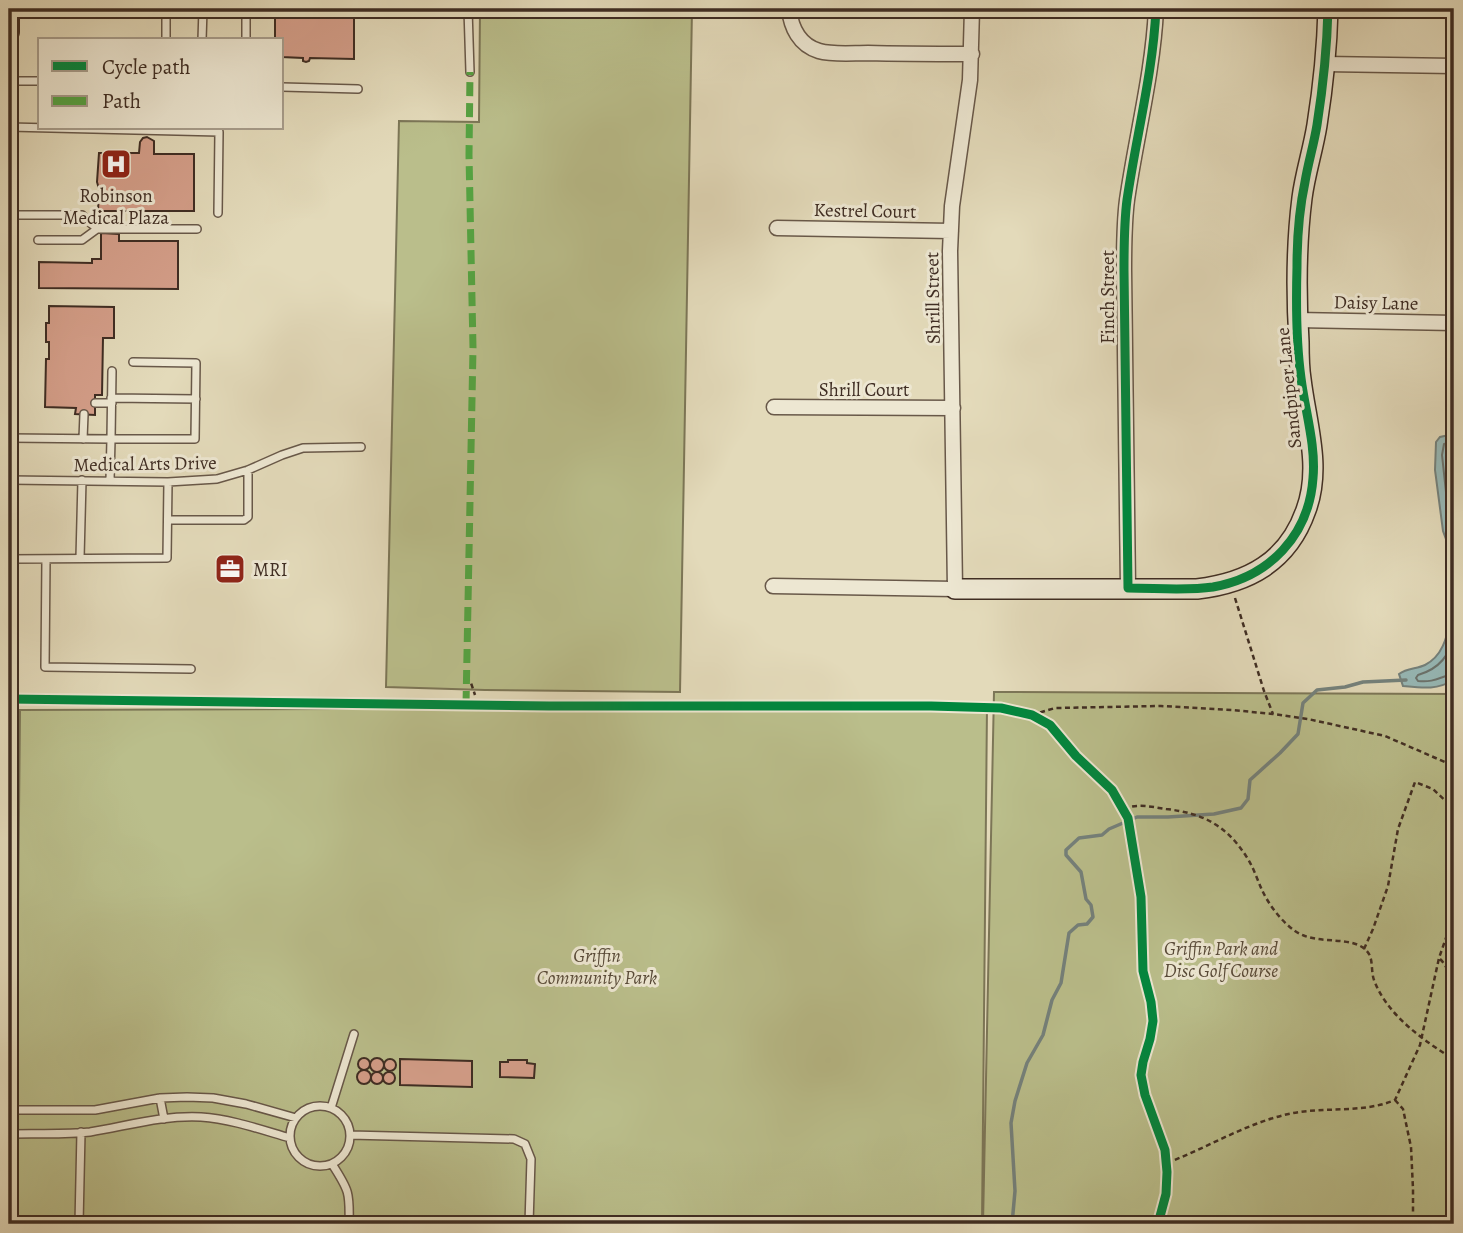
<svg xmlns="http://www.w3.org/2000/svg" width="1463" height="1233" viewBox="0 0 1463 1233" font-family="Alegreya,serif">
	<rect width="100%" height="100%" fill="#e3daba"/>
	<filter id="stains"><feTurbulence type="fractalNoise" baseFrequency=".00286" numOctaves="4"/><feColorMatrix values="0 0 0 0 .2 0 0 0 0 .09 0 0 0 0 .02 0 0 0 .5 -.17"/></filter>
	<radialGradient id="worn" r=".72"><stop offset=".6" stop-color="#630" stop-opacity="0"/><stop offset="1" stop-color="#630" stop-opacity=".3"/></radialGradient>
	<path fill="#babe8b" stroke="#7c7657" stroke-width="2" d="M480 9H692L680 692 485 690 386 687 399 121 479 122Z
		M994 692 1454 694V1224H983Z
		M987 707 982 1224H15L20 710Z"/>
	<path fill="#97b9b7" stroke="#74817c" stroke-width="2" d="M1449 435H1454V561L1443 531 1435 470 1436 442 1440 437Z
		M1454 607V680C1437 690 1423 688 1403 686L1399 674C1407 668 1417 669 1425 665 1447 654 1448 627 1454 607Z"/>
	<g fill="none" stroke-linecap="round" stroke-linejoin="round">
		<path stroke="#6b736d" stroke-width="2" d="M1454 442 1444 444 1442 455 1450 529 1454 540
			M1454 633C1451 654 1439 669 1418 675L1416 678 1418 681C1435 683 1441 676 1454 674"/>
		<path stroke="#74817c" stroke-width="3.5" d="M1012 1224 1015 1191 1011 1123 1015 1101 1027 1063 1043 1035 1052 1000 1061 983 1069 933 1078 925 1087 924 1093 917 1091 905 1086 899 1081 872 1066 855V850L1079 838 1102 835 1109 829 1137 817H1168L1214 814 1241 808 1248 799 1250 780 1280 753 1298 734 1303 703 1317 690 1345 687 1363 682 1406 680"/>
	</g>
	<path fill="#d49e89" stroke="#3f2d23" stroke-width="2" d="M347 9H354V59L310 58 309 61 306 62 303 61V58L282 57V40H275V12L347 13Z
		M147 137 154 141V154H194V211H98L99 189 97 182 99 153H139L140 142 143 138Z
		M101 233 119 234V241H178V289L39 288V262L92 263V259H101Z
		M49 306 114 307V338H103L102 395H95V415L75 414 76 408 45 407 46 359H49V342H46V323H49Z
		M358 1064a6 6 0 1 1 12 0a6 6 0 1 1-12 0Z
		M370 1065a7 7 0 1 1 14 0a7 7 0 1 1-14 0Z
		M384 1065a6 6 0 1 1 12 0a6 6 0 1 1-12 0Z
		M400 1059 472 1061V1087L400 1085Z
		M508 1060H527V1063L535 1064 534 1078 500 1077V1062H508Z
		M357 1077a7 7 0 1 1 14 0a7 7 0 1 1-14 0Z
		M383 1078a6 6 0 1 1 12 0a6 6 0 1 1-12 0Z
		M371 1078a6 6 0 1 1 12 0a6 6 0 1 1-12 0Z"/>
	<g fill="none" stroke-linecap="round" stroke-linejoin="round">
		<g stroke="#685849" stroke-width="10">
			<path id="lane" d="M468 9 470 72
				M166 40V9
				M202 40 203 9
				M246 40V9
				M9 81H40
				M282 87 358 89
				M9 127 219 132 218 213
				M9 215H82L97 229H197
				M38 240H82L97 229
				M112 371 111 439H195L196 363 133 362
				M111 398 196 399
				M95 403H112
				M9 438 111 439 110 480
				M83 439 84 414
				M9 480 168 482 217 479 248 470 282 455 303 448 361 447
				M168 520H244L248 517V470
				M80 558 82 480
				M9 559 167 558 168 482
				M46 559 45 667 191 669
				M9 699 549 706
				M160 1098 164 1119
				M290 1136a30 30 0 1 1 60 0a30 30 0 1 1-60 0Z
				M331 1108 354 1034
				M9 1110H95L160 1098 187 1097 213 1098 246 1104 296 1118
				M9 1134C35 1133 63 1135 90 1132 127 1126 163 1115 201 1117 231 1119 262 1130 290 1138
				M350 1135 514 1139 525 1144 531 1159 529 1224
				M332 1164C349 1190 350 1193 349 1224
				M79 1224 81 1132"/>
		</g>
		<g stroke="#685849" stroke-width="17">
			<path id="street" d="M789 9C791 27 799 45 819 51 833 55 852 53 868 53 902 54 937 54 972 54
				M1325 64 1454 66
				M777 228 951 231
				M1297 320 1454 323
				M774 407 953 408
				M773 586 955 589 950 251 952 206 970 80 972 9
				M1128 588 1124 270C1124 247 1124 223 1127 200 1136 137 1153 73 1156 9"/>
		</g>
		<g stroke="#3f2d23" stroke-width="22">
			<path id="secondary" d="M9 32V9
				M955 589H1197C1248 583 1288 562 1306 510 1322 467 1306 422 1301 379 1299 367 1299 354 1299 342 1296 294 1296 246 1302 198 1305 174 1313 150 1317 125 1323 87 1327 48 1328 9"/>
		</g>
		<path stroke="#3f2d23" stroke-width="2.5" stroke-dasharray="5 3.5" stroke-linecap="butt" d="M1235 598 1264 691 1273 714
			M466 677 471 683 475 695
			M559 706 799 705 987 707 1022 711 1032 715 1050 725 1076 756 1112 790 1124 809 1131 830 1143 912V971L1151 1002 1153 1021 1150 1039 1143 1062 1141 1075 1145 1095 1165 1150 1167 1172 1166 1194 1158 1224
			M1032 715 1055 708 1161 706 1232 710 1273 714 1308 719 1385 736 1454 766
			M1124 809C1137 803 1152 807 1166 809 1202 813 1226 825 1246 856 1253 866 1257 879 1262 890 1269 905 1281 921 1295 931 1317 947 1356 933 1369 954 1373 961 1371 972 1374 980 1387 1015 1423 1040 1453 1059L1454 1051
			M1364 949 1373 929 1388 886 1398 829 1415 782 1433 789 1454 809
			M1440 959C1455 973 1453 1002 1454 1022
			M1395 1100 1403 1109 1411 1147 1413 1189V1224
			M1167 1163C1209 1147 1248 1122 1293 1113 1326 1107 1365 1113 1395 1100L1420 1045 1439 958 1454 915"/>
		<use href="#lane" stroke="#ede7d2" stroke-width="7"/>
		<use href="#street" stroke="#ede7d2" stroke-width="14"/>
		<use href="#secondary" stroke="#ede7d2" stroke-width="19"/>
		<path stroke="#54a442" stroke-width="7" stroke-dasharray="14 7" stroke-linecap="butt" d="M466 705 473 348 469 155 470 72"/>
		<g stroke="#ede7d2" stroke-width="13">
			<path id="cycleway" d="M1156 9C1153 73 1136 137 1127 200 1124 223 1124 247 1124 270L1128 588C1156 588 1186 591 1213 587 1269 577 1309 536 1313 478 1316 445 1305 411 1301 378 1296 342 1296 303 1297 267 1297 239 1299 210 1305 182 1308 163 1314 144 1317 125 1323 87 1327 48 1328 9
				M9 699 549 706H931L1001 708 1032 715 1050 725 1076 756 1112 790 1128 818 1141 897 1143 971 1151 1002 1153 1021 1150 1039 1143 1062 1141 1075 1145 1095 1165 1150 1167 1172 1166 1194 1158 1224"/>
		</g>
		<use href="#cycleway" stroke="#00873e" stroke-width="9"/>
	</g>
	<defs>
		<g id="hospital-square" transform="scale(1.575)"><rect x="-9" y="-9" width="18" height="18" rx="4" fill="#8f2418" stroke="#ede7d2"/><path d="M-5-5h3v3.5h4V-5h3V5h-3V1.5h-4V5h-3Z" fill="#fff"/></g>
		<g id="office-square" transform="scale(1.575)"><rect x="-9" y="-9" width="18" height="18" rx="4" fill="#8f2418" stroke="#ede7d2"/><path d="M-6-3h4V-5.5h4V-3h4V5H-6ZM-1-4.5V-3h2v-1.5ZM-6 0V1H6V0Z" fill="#fff"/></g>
	</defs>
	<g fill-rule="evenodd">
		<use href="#hospital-square" x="116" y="164"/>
		<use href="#office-square" x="230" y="569"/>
	</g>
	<g text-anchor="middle" stroke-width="6" stroke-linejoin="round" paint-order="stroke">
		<g font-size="19" fill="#3f2d23" stroke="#ede7d2">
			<text x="116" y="202">Robinson<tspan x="116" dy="22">Medical Plaza</tspan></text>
			<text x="253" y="576" text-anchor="start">MRI</text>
		</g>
		<g font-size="19" fill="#3f2d23" stroke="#ede7d2">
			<text transform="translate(865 210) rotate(1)" y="7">Kestrel Court</text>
			<text transform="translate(1107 297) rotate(-90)" y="7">Finch Street</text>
			<text transform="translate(932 298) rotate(-91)" y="7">Shrill Street</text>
			<text transform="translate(1376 302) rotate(1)" y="7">Daisy Lane</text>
			<text transform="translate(1288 388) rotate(-96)" y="7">Sandpiper Lane</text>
			<text x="864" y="396">Shrill Court</text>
			<text transform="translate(145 463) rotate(-1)" y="7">Medical Arts Drive</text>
		</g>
		<g font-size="19" font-style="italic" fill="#584a38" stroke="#ede7d2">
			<text x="1221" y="955">Griffin Park and<tspan x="1221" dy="22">Disc Golf Course</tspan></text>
			<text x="597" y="962">Griffin<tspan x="597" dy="22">Community Park</tspan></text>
		</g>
	</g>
	<rect width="1463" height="1233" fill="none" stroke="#e3daba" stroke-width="35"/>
	<rect x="10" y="10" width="1442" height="1212" fill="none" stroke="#3f2d23" stroke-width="3.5"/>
	<rect x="18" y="18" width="1428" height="1198" fill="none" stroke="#3f2d23" stroke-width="2"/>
	<rect x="38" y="38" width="245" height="91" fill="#ede7d2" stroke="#a79d8c" stroke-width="2"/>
	<rect x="52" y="61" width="35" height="10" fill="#00873e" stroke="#a79d8c" stroke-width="2"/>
	<text x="102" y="74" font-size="21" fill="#3f2d23">Cycle path</text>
	<rect x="52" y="96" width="35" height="10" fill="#54a442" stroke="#a79d8c" stroke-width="2"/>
	<text x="102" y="108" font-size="21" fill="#3f2d23">Path</text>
	<rect width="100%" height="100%" filter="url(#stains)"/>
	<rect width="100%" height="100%" fill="url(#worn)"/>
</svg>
